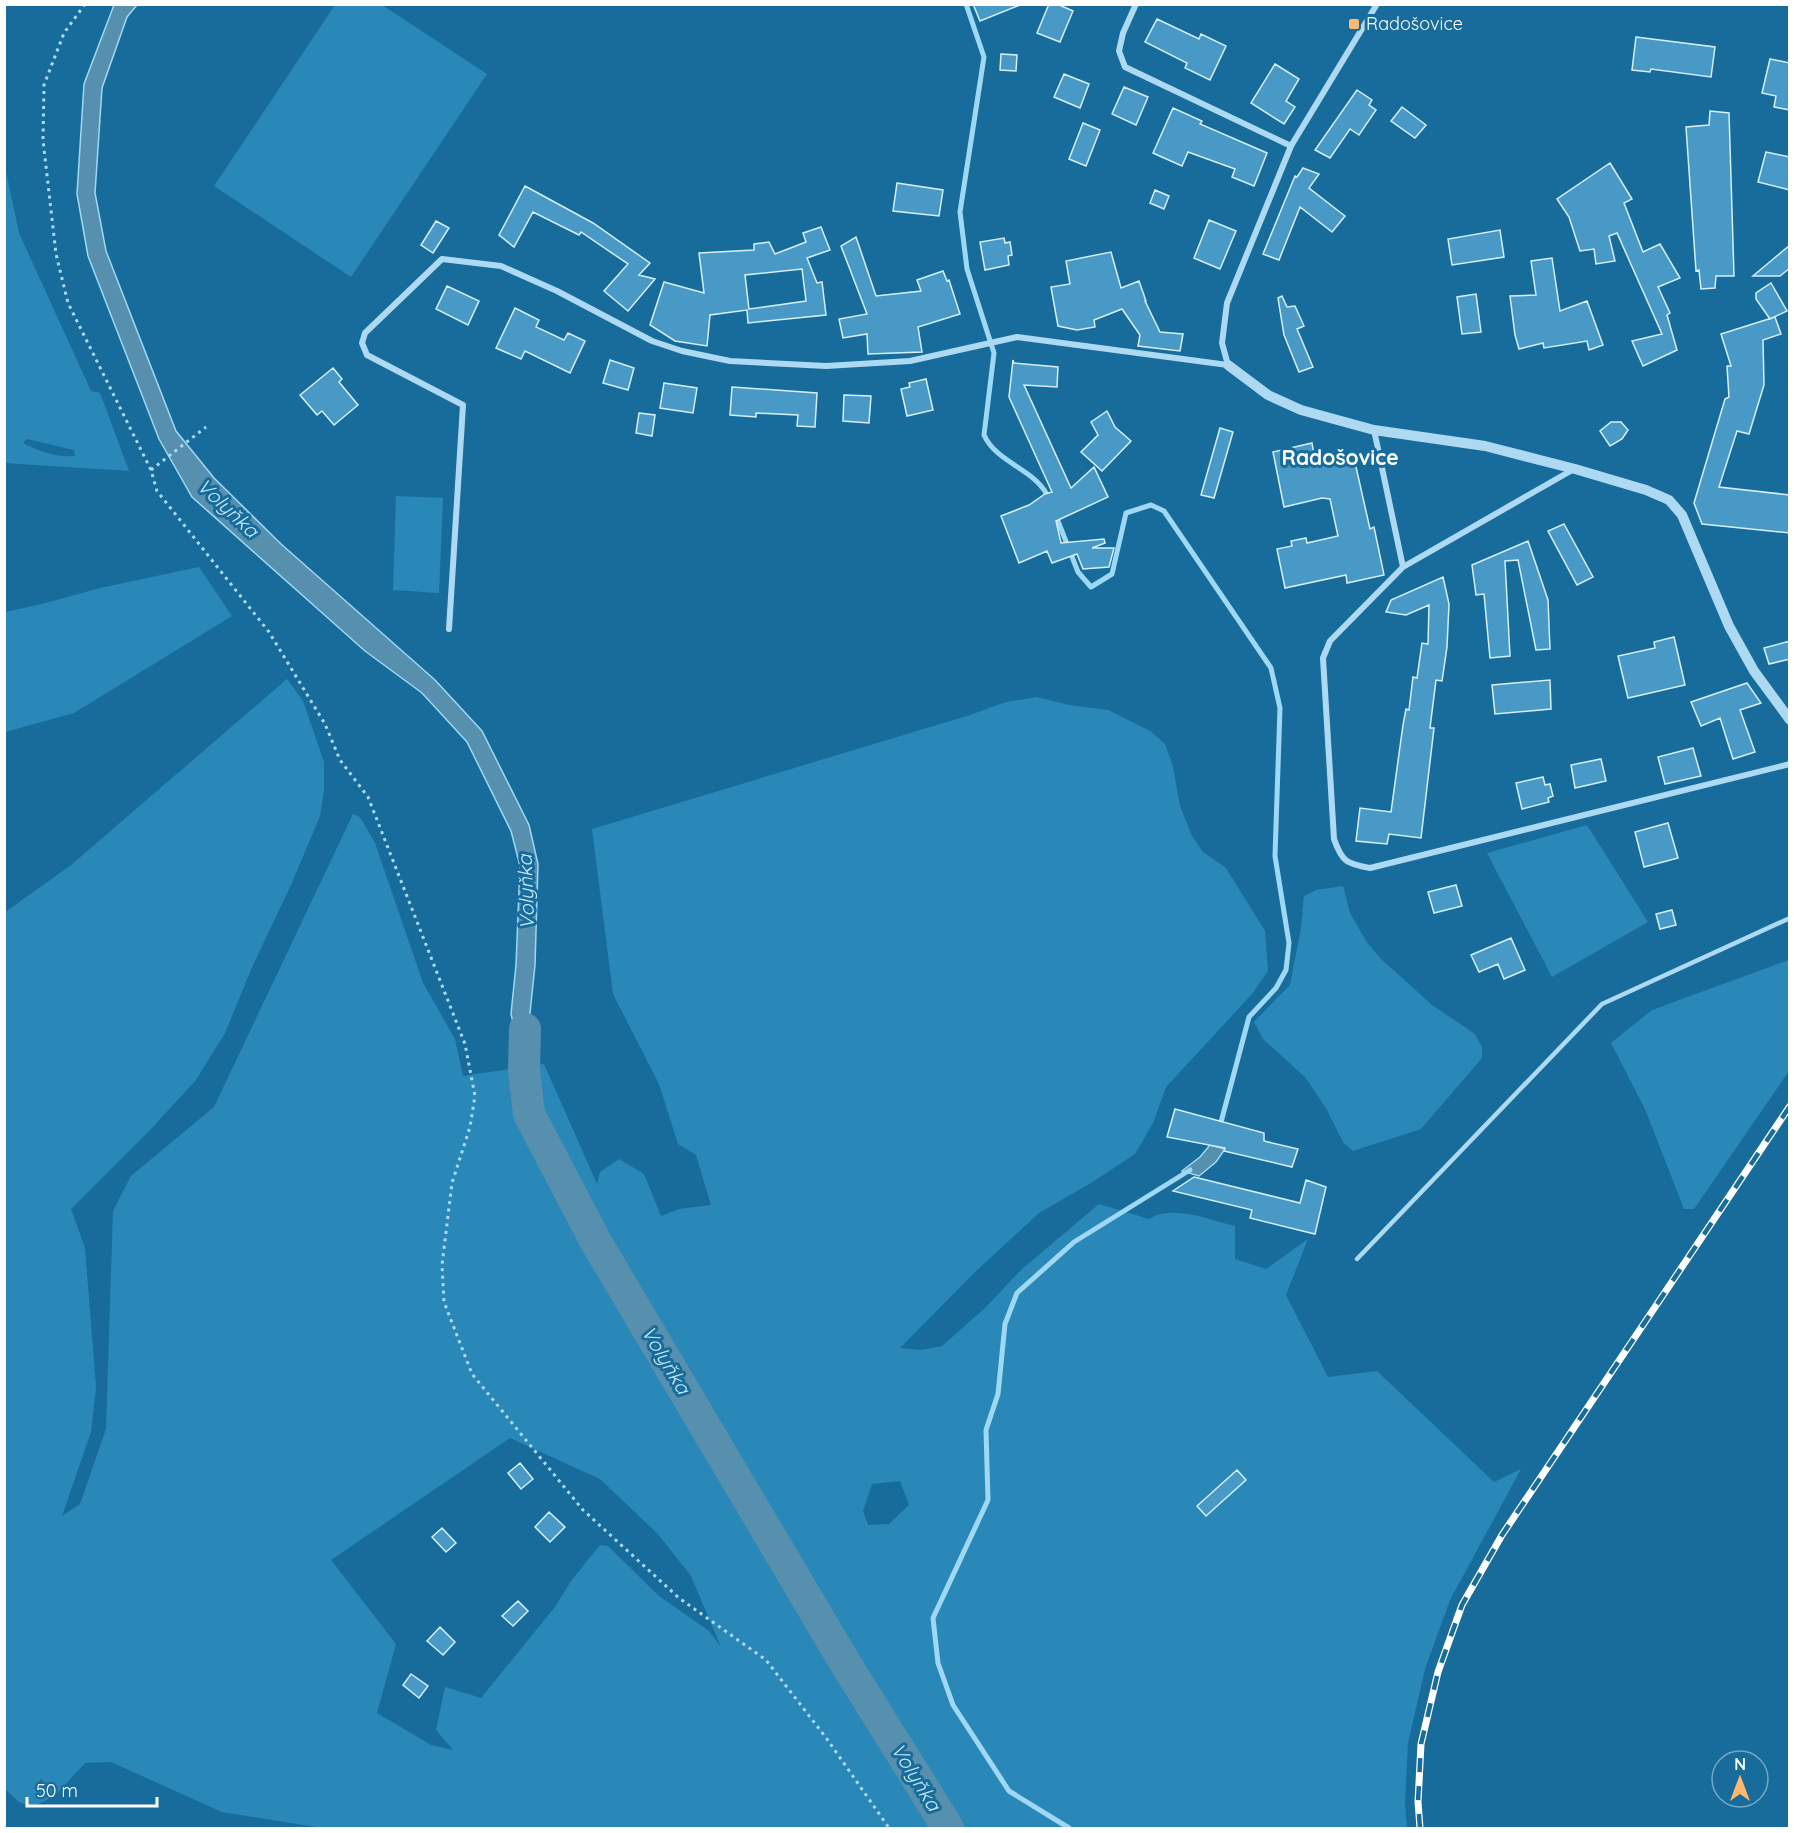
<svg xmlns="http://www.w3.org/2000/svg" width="1794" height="1833" viewBox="0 0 1794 1833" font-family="Quicksand,sans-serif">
	<rect width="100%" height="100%" fill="#176c9c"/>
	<path fill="#2a88b9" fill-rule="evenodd" d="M335 5H382L487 74 351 277 214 186Z
		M5 167 19 233 91 391 100 393 129 471 5 463ZM27 439 74 450 75 456C59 458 37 451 23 443Z
		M396 496 443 498 439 593 393 590Z
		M199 567 232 616 74 713 5 732V612L42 604 100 588Z
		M287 679 303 701 324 762V791L320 816 291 885 253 965 225 1033 196 1080 151 1129 71 1209 85 1248 96 1387 91 1432 62 1516 80 1504 106 1429 113 1211 131 1176 214 1107 353 814 360 817 375 843 423 983 455 1039 463 1076 544 1064 597 1184 600 1172 619 1159 644 1174 661 1216 679 1209 711 1205 696 1155 678 1144 659 1084 613 994 592 829 970 715 1006 702 1037 697 1069 705 1108 710 1150 731 1165 744 1173 767 1180 806 1192 836 1203 852 1226 868 1265 931 1268 971 1252 994 1166 1087 1153 1123 1135 1154 1091 1183 1039 1213 975 1272 900 1348 921 1350 942 1346 985 1308 1021 1270 1099 1204 1149 1219C1173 1204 1209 1220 1235 1226V1259L1266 1269 1308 1239 1286 1295 1328 1377 1377 1371 1494 1482 1521 1469 1450 1600 1425 1669 1408 1743 1405 1802 1407 1828H322L222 1812 111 1762 85 1763 55 1796 32 1807 19 1802 4 1788V913L71 865ZM510 1438 600 1479 658 1534 691 1576 721 1647 709 1631 659 1596 608 1546 600 1545 571 1581 555 1607 481 1698 445 1687 436 1730 453 1750 431 1745 377 1713 396 1644 331 1560ZM900 1481 909 1505 889 1524 868 1525 863 1511 872 1484Z
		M1587 825 1648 922 1552 977 1487 853Z
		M1343 886 1350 913 1366 941 1380 958 1432 1005 1475 1034 1482 1047V1058L1421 1129 1353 1151 1343 1142 1326 1108 1305 1077 1263 1039 1254 1022 1290 985 1301 928 1304 896 1316 890Z
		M1789 960V1071L1694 1209H1684L1645 1109 1611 1043 1652 1010Z"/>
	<path fill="#578faf" stroke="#9fd8f5" stroke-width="1.5" d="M114 5H137L127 17 102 88 95 193 106 251 176 431 214 478 281 544 435 680 482 731 529 825 538 864 535 965 524 1070 511 1014 516 965 520 866 511 831 467 742 422 693 365 651 192 497 159 439 88 256 77 194 84 84Z
		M1210 1145 1225 1149 1216 1162 1199 1176 1182 1171 1200 1157Z"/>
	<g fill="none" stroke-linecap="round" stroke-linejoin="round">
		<path stroke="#9fd8f5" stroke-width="5" d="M966 4 984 57 960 212 967 269 994 353 984 435C997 464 1037 469 1049 499
			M1056 516 1078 572 1091 587 1112 574 1126 513 1151 505 1164 511 1271 668 1280 708 1275 856 1289 943 1286 970 1276 988 1249 1017 1220 1126
			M1069 1828 1009 1791 953 1705 938 1663 933 1618 988 1500 986 1430 998 1394 1005 1324 1017 1293 1074 1242 1190 1170"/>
		<path stroke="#578faf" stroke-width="32" d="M525 1029 524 1070 529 1114 596 1242 847 1666 948 1828"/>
	</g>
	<path fill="#4899c5" stroke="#d5effc" stroke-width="1.5" fill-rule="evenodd" d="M973 4H1020V5L980 21Z
		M1049 4H1057L1073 11 1060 42 1037 33Z
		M1157 19 1199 39 1201 34 1226 46 1210 80 1185 68 1187 63 1145 42Z
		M1636 37 1715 47 1711 77 1651 69 1650 72 1632 70Z
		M1001 54 1017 55 1016 71 1000 70Z
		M1770 59 1790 63V110L1774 107 1776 96 1762 93Z
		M1275 64 1299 79 1286 101 1295 107 1284 124 1251 103Z
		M1064 74 1089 84 1080 108 1054 97Z
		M1124 87 1148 97 1136 125 1112 114Z
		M1357 90 1372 100 1369 105 1376 110 1359 135 1350 129 1330 158 1315 150Z
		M1402 107 1426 125 1415 138 1391 121Z
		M1173 108 1202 121 1200 124 1267 153 1254 186 1232 177 1235 169 1188 152 1182 166 1153 153Z
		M1710 111 1729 113 1734 276H1716L1715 288 1701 289 1699 270 1696 271 1686 127 1709 125Z
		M1083 123 1100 130 1086 166 1069 159Z
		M1766 152 1790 157V190L1758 182Z
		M1610 163 1632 199 1624 203 1643 252 1660 244 1680 278 1658 287 1670 313 1667 315 1677 350 1643 366 1632 341 1662 334 1617 233 1609 236 1615 261 1596 264 1594 249 1580 251 1569 217 1557 199Z
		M1303 168 1319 174 1309 188 1345 216 1332 232 1300 207 1279 260 1263 254 1295 176 1297 177Z
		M897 183 943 190 939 216 893 211Z
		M525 186 593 223 650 263 639 275 655 279 628 311 604 291 628 264 581 232 579 235 533 212 514 247 499 235Z
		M1155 190 1169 196 1164 209 1150 203Z
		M1209 220 1236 231 1220 269 1194 258Z
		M436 221 449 228 433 253 421 245Z
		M821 227 830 250 807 258 817 283 822 282 826 315 748 323 747 310 710 315 707 346 675 341 650 325 664 282 704 293 699 253 754 250V244L769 242 775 254 806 242 803 233ZM802 269 806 301 749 309 745 275Z
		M1500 230 1504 257 1452 265 1448 239Z
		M856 237 876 296 921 291 917 280 943 271 947 281 949 280 960 314 918 327 922 352 868 354 867 334 843 338 839 319 867 314 841 246Z
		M1004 238 1005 243 1010 242 1012 255 1008 256 1009 265 985 270 980 242Z
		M1790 245V268L1780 276H1753Z
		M1111 252 1121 288 1139 281 1146 301H1145L1160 332 1183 334 1180 351 1138 346 1140 335 1122 309 1094 320 1095 327 1077 330 1058 326 1051 287 1070 284 1066 261Z
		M1552 258 1560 311 1587 301 1603 345 1589 350 1587 341 1544 348 1543 343 1519 349 1515 335 1510 296 1536 295 1531 261Z
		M1771 283 1787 311 1770 319 1756 299V293Z
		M447 286 479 301 468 325 436 309Z
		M1476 294 1481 332 1462 334 1457 297Z
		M1282 296 1287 307 1295 306 1304 326 1297 329 1313 367 1299 372 1284 335 1278 298Z
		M515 308 539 320 536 327 564 340 568 333 585 341 570 373 525 351 521 359 496 348Z
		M1775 317 1781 334 1763 340 1764 385 1749 434 1737 431 1719 487 1790 495V533L1702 524 1694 503 1725 399 1729 397 1727 366H1731L1721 334Z
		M610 360 634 368 628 390 603 383Z
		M1013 360 1014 363 1058 367 1057 387 1024 385 1071 488 1094 467 1108 497 1056 521 1061 543 1104 539 1105 543 1092 548H1114L1109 567 1083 569 1077 554 1052 563 1047 551 1019 563 1001 516 1029 505 1045 494 1052 492 1009 397Z
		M333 368 342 379 339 382 358 405 334 425 322 411 317 415 300 395Z
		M926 379 933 410 907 416 901 389 910 387 909 383Z
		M664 383 697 388 693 413 660 408Z
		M732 387 817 393 815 427 797 426 798 415 756 413V417L730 415Z
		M844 395 871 396 869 423 843 421Z
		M1107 411 1115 427 1131 441 1102 471 1081 452 1098 435 1091 422Z
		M639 413 655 415 652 436 636 433Z
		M1611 422H1621L1628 430 1622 439 1610 446 1600 431Z
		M1220 428 1233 432 1214 498 1201 495Z
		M1312 443 1316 467 1354 458 1370 529 1374 527 1384 575 1347 583 1346 575 1285 588 1277 549 1292 546 1291 541 1306 538 1307 543 1338 536 1330 499 1322 498 1284 507 1273 452Z
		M1564 524 1593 577 1577 585 1548 531Z
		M1528 541 1548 600 1550 649 1536 650 1518 560 1505 561 1510 656 1490 658 1484 594 1476 595 1472 565Z
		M1443 577 1449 604 1447 647 1442 681 1436 680 1430 728H1434L1421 838 1389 834 1387 844 1356 841 1360 808 1391 812 1403 725 1406 709 1409 710 1413 677 1417 678 1422 643 1428 644 1429 605 1406 615 1386 612 1391 600Z
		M1674 637 1685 685 1628 698 1618 656 1655 648 1654 642Z
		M1790 641V659L1769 664 1764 648Z
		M1550 680 1551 709 1495 714 1492 685Z
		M1747 683 1761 703 1740 710 1755 752 1733 759 1720 718 1701 726 1691 702Z
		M1693 748 1701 776 1665 784 1658 757Z
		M1601 759 1606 781 1575 788 1571 765Z
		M1543 777 1545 785 1550 784 1553 796 1548 798 1549 802 1522 809 1516 783Z
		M1668 823 1678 858 1644 867 1635 832Z
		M1456 885 1462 906 1434 913 1428 892Z
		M1672 910 1676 925 1660 929 1656 914Z
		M1511 938 1525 970 1504 979 1498 964 1479 972 1471 955Z
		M1175 1109 1264 1133V1141L1298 1149 1292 1167 1224 1151 1225 1148 1167 1137Z
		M1194 1177 1300 1203 1306 1180 1326 1187 1315 1234 1250 1218 1252 1210 1173 1191Z
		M520 1463 533 1479 521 1489 508 1473Z
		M1237 1470 1246 1480 1206 1516 1197 1506Z
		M549 1512 565 1527 550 1542 535 1527Z
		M442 1528 456 1543 446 1552 432 1537Z
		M518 1601 528 1611 513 1626 502 1616Z
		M440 1627 455 1642 443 1655 427 1641Z
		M411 1674 428 1686 419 1698 403 1685Z"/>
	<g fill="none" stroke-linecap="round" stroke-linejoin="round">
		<path stroke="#addaf2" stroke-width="3" stroke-dasharray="3 4.5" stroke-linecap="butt" d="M85 4 64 33 44 85 43 140 56 254 68 303 151 470 157 491 269 632 325 724 340 760 368 797 465 1044 475 1096 470 1127 452 1183 442 1265 444 1302 472 1374 583 1510 679 1598 766 1660 827 1739 889 1828
			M151 470 206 427"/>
		<path stroke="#addaf2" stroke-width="4.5" d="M1357 1259 1602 1004 1790 918"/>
		<path stroke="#addaf2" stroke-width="6" d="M1136 4 1123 33 1119 51 1125 67 1291 146
			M1374 430 1403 567 1330 641 1323 658 1334 839C1342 862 1347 864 1370 868L1790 764
			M1403 567 1574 469
			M449 629 463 405 367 355 362 343 365 333 442 259 501 266 557 291 652 341 682 351 730 361 826 366 910 361 1017 337 1228 365 1222 343 1227 303 1291 146 1377 4"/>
		<path stroke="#addaf2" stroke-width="10" d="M1228 365 1268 395 1301 410 1374 430 1485 446 1575 469 1646 490 1669 500 1682 515 1729 626 1754 671 1790 720"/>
		<g stroke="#fff" stroke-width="7">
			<path id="rail" d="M1420 1828 1418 1802 1421 1744 1438 1672 1462 1605 1502 1535 1790 1106"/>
		</g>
		<use href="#rail" stroke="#176c9c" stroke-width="4.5" stroke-dasharray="14" stroke-linecap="butt"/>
	</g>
	<rect fill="#ffb86e" stroke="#176c9c" stroke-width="2" x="1348" y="18" width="12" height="12" rx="3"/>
	<g text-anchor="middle" stroke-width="6" stroke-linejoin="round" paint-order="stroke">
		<g font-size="18" fill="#fff" stroke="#176c9c" text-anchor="start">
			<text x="1366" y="30">Radošovice</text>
		</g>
		<g font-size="20" font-style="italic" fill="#caeafa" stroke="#176c9c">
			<text transform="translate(228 508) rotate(43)" y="7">Volyňka</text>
			<text transform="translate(526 892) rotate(-92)" y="7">Volyňka</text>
			<text transform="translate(666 1360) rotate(59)" y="7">Volyňka</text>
			<text transform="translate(916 1777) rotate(58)" y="7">Volyňka</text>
		</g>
		<g font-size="21" font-weight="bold" fill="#fff" stroke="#176c9c">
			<text x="1340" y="465">Radošovice</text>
		</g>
	</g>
	<rect width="1794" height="1833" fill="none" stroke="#ffffff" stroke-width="12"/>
	<g transform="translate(1740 1779)"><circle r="28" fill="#176c9c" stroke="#74a7c4" stroke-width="1.5"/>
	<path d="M0-4.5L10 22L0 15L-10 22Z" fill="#ffb86e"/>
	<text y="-9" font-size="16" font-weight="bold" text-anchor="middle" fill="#ffffff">N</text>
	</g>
	<path d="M27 1797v9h130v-9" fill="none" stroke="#ffffff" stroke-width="3"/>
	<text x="36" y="1797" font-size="18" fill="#ffffff" stroke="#176c9c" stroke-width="4.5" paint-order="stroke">50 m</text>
</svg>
